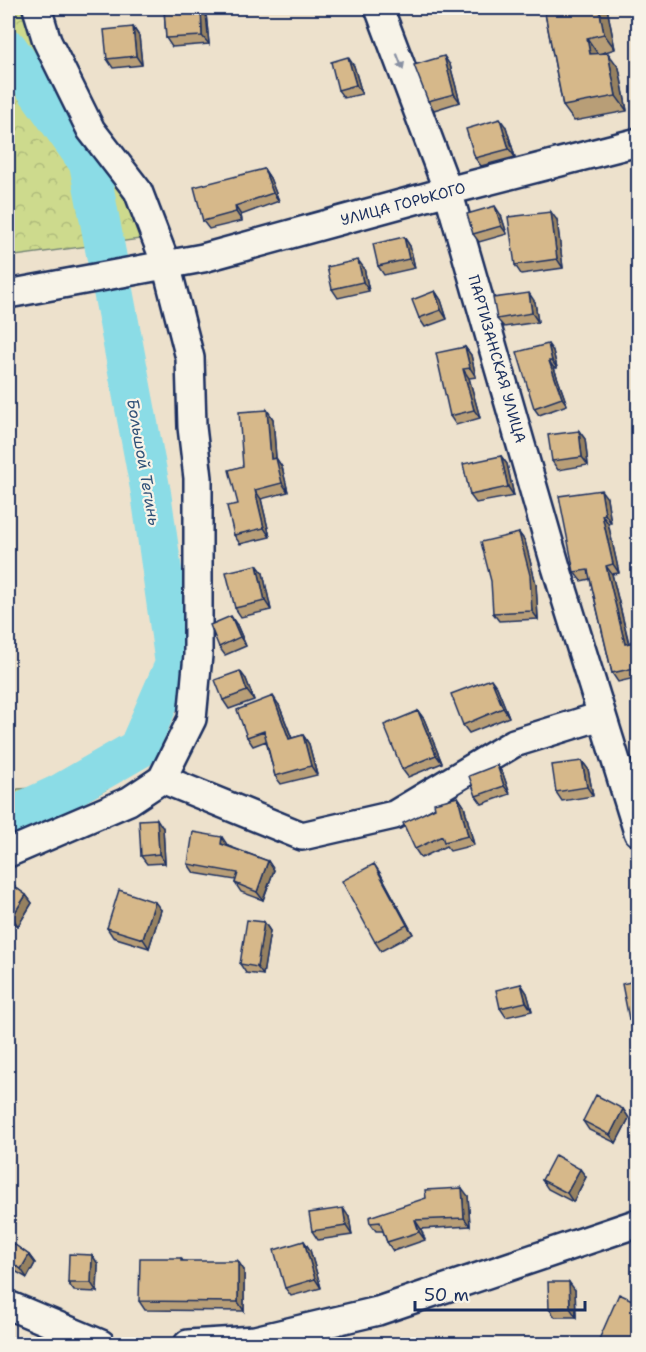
<svg xmlns="http://www.w3.org/2000/svg" width="646" height="1352" viewBox="0 0 646 1352" font-family="'Shantell Sans',sans-serif">
	<defs>
		<pattern id="forest-crowns" width="20" height="18" patternUnits="userSpaceOnUse" patternTransform="scale(1.5)"><rect width="20" height="18" fill="#cdda8d"/><path d="M2 6a3 3 0 1 1 6 0M12 15a3 3 0 1 1 6 0" fill="none" stroke="#afbb7c"/></pattern>
	</defs>
	<rect width="100%" height="100%" fill="#ede1cc"/>
	<filter id="ink" filterUnits="userSpaceOnUse"><feTurbulence type="fractalNoise" baseFrequency=".0167" numOctaves="2"/><feDisplacementMap in="SourceGraphic" scale="12" xChannelSelector="R" yChannelSelector="G"/><feConvolveMatrix kernelMatrix="1 2 1 2 8 2 1 2 1" color-interpolation-filters="sRGB"/></filter>
	<g filter="url(#ink)">
		<path fill="url(#forest-crowns)" stroke="#748476" stroke-width="1.5" d="M8 8H38L155 237 8 257Z
			M78 774 107 789 53 818 8 838V798L18 789 50 787Z"/>
		<g fill="none" stroke-linecap="round" stroke-linejoin="round">
			<path stroke="#8bdce6" stroke-width="40" d="M8 49 89 163 151 493 175 664 138 749 58 795 8 818"/>
			<g stroke="#1b2f5e" stroke-width="32">
				<path id="minor" d="M37 8 47 41 91 130 138 191 166 264 190 358 192 427 198 478V655L192 719 162 779 302 836 394 815 514 743 601 716
					M379 8 448 191 556 567 638 832
					M8 294 203 258 448 191 638 142
					M8 853 129 801 162 779
					M8 1305 101 1344
					M188 1344 255 1340 378 1311 638 1223"/>
			</g>
			<use href="#minor" stroke="#f7f3e8" stroke-width="27"/>
		</g>
		<path fill="#b89e77" stroke="#1b2f5e" stroke-width="1.5" d="M164 8H202L206 14 209 44 172 47 166 38Z
			M291 8H317L292 9Z
			M544 8H607L615 49 599 54 619 68 627 111 574 121 563 106Z
			M133 27 139 36 142 65 113 68 107 59Z
			M450 65 460 102 434 110 428 101Z
			M354 66 362 94 344 98 338 90Z
			M506 127 515 157 481 166 475 158Z
			M264 169 270 178 279 201 241 215 242 221 209 229 203 221Z
			M501 215 507 234 479 242 473 234Z
			M557 220 563 268 521 274 515 265Z
			M404 237 410 246 415 268 384 275 378 266Z
			M364 268 369 291 338 298 332 289Z
			M435 291 441 300 447 319 425 327 419 318Z
			M535 302 538 322 504 327 497 319Z
			M465 347 471 355 476 377 469 378 480 418 456 425 450 416Z
			M553 351 557 368H554L567 405 539 415 534 408Z
			M267 410 273 419 276 458 282 467 288 492 261 499 270 537 240 544 234 535 243 466Z
			M579 431 585 439 588 465 558 470 552 461Z
			M501 456 507 464 514 496 476 503 470 495Z
			M607 498 611 523H608L619 573 612 574 629 643 639 641V677L618 682 612 673 590 579 581 581 574 572Z
			M519 533 525 541 536 584 538 619 499 621 493 613Z
			M257 565 263 573 271 610 241 617 235 608Z
			M237 625 246 646 225 655 219 647Z
			M246 679 254 700 229 709 223 700Z
			M497 687 509 717 469 733 463 725Z
			M279 705 292 738 303 735 309 744 317 775 281 784 275 776 266 741 253 746 247 737Z
			M418 711 424 719 442 763 408 777 402 769Z
			M582 761 588 769 593 796 562 801 556 792Z
			M497 765 503 774 510 794 482 804 476 796Z
			M458 797 464 806 474 845 450 851 446 846 421 858 415 849Z
			M163 828 165 863 147 864 141 856Z
			M228 846 268 861 274 870 263 900 241 892 235 883 236 880 194 873 188 864Z
			M380 873 413 934 381 951 375 942Z
			M8 882 26 895 32 903 18 926 8 919Z
			M161 910 149 948 113 937 107 928Z
			M264 922 270 931 263 975 246 973 240 964Z
			M639 980V1027L635 1028 629 1019Z
			M521 984 527 993 532 1011 506 1017 500 1008Z
			M623 1109 629 1118 616 1143 589 1130 583 1121Z
			M580 1169 586 1177 573 1202 548 1189 542 1180Z
			M468 1196 470 1226 421 1229 425 1240 393 1251 387 1242 383 1231H376L370 1223Z
			M349 1217 352 1235 318 1240 312 1231Z
			M8 1240 29 1255 35 1263 27 1278 8 1267Z
			M304 1241 310 1250 321 1288 291 1296 285 1288Z
			M92 1255 98 1264 97 1292 74 1291 68 1283Z
			M181 1258 183 1261 244 1270V1311L145 1310 139 1301Z
			M575 1290 576 1317H555L549 1309Z"/>
		<path fill="#968161" stroke="#1b2f5e" stroke-width="1.5" d="M201 8H202L206 14 209 44 202 36Z
			M599 8H607L615 49 604 34Z
			M133 27 139 36 142 65 136 56Z
			M587 38 598 54H590Z
			M608 53 619 68 627 111 616 96Z
			M444 56 450 65 460 102 454 94Z
			M348 57 354 66 362 94 356 85Z
			M500 119 506 127 515 157 509 149Z
			M264 169 270 178 279 201 273 193Z
			M235 206 241 215 242 221 236 212Z
			M495 206 501 215 507 234 501 226Z
			M551 212 557 220 563 268 557 259Z
			M404 237 410 246 415 268 409 259Z
			M358 260 364 268 369 291 363 282Z
			M435 291 441 300 447 319 441 310Z
			M529 293 535 302 538 322 532 313Z
			M548 344 553 351 557 368 552 361Z
			M465 347 471 355 476 377 470 368Z
			M549 361 554 368 567 405 562 398Z
			M463 369 469 378 480 418 474 410Z
			M267 410 273 419 276 458 282 467 288 492 282 483 271 459Z
			M579 431 585 439 588 465 582 457Z
			M501 456 507 464 514 496 508 487Z
			M255 490 261 499 270 537 264 528Z
			M601 490 607 498 611 523 605 514Z
			M602 515 608 523 619 573 613 564Z
			M519 533 525 541 536 584 538 619 532 611Z
			M257 565 263 573 271 610 265 601Z
			M606 566 612 574 631 653 625 644Z
			M231 616 237 625 246 646 240 637Z
			M240 671 246 679 254 700 247 691Z
			M491 679 497 687 509 717 503 708Z
			M273 696 279 705 295 747 289 739Z
			M418 711 424 719 442 763 436 755Z
			M303 735 309 744 317 775 311 766Z
			M582 761 588 769 593 796 587 787Z
			M497 765 503 774 510 794 504 786Z
			M458 797 464 806 474 845 468 836Z
			M157 819 163 828 165 863 159 854Z
			M222 837 228 846 221 844Z
			M268 861 274 870 263 900 257 892Z
			M374 864 380 873 413 934 407 925Z
			M26 895 32 903 18 926 12 917Z
			M155 902 161 910 149 948 143 939Z
			M264 922 270 931 263 975 257 967Z
			M521 984 527 993 532 1011 526 1002Z
			M623 1109 629 1118 616 1143 610 1135Z
			M580 1169 586 1177 573 1202 567 1193Z
			M462 1188 468 1196 470 1226 464 1218Z
			M343 1208 349 1217 352 1235 346 1226Z
			M415 1220 421 1229 425 1240 419 1232Z
			M304 1241 310 1250 321 1288 315 1279Z
			M29 1255 35 1263 27 1278 21 1269Z
			M92 1255 98 1264 97 1292 91 1283Z
			M238 1261 244 1270V1311L238 1302Z
			M569 1282 575 1290 576 1317 570 1308Z"/>
		<path fill="#d6b88a" stroke="#1b2f5e" stroke-width="1.5" d="M164 8H201L202 36 166 38Z
			M544 8H599L604 34 587 38 590 54 608 53 616 96 563 106Z
			M133 27 136 56 107 59 104 30Z
			M444 56 454 94 428 101 414 65Z
			M348 57 356 85 338 90 331 62Z
			M500 119 509 149 475 158 466 129Z
			M264 169 273 193 235 206 236 212 203 221 194 187Z
			M495 206 501 226 473 234 467 214Z
			M551 212 557 259 515 265 508 217Z
			M404 237 409 259 378 266 373 244Z
			M358 260 363 282 332 289 327 267Z
			M435 291 441 310 419 318 412 300Z
			M529 293 532 313 497 319 493 298Z
			M548 344 552 361H549L562 398 534 408 517 352Z
			M465 347 470 368 463 369 474 410 450 416 436 353Z
			M267 410 271 459 276 458 282 483 255 490 264 528 234 535 227 506 238 504 229 470 243 466 239 412Z
			M579 431 582 457 552 461 548 435Z
			M501 456 508 487 470 495 463 464Z
			M601 490 605 514 602 515 613 564 606 566 625 644 639 641V667L612 673 588 570 574 572 559 496Z
			M519 533 530 575 532 611 493 613 491 581 481 542Z
			M257 565 265 601 235 608 226 572Z
			M231 616 240 637 219 647 210 625Z
			M240 671 247 691 223 700 215 680Z
			M491 679 503 708 463 725 451 694Z
			M273 696 289 739 303 735 311 766 275 776 264 731 247 737 237 710Z
			M418 711 436 755 402 769 384 725Z
			M582 761 587 787 556 792 552 765Z
			M497 765 504 786 476 796 469 776Z
			M458 797 468 836 444 842 442 836 415 849 403 823 435 808 434 803Z
			M157 819 159 854 141 856 139 820Z
			M193 832 222 837 221 844 268 861 257 892 235 883 238 873 188 864Z
			M374 864 407 925 375 942 342 881Z
			M8 882 26 895 12 917 8 915Z
			M119 890 155 902 143 939 107 928Z
			M247 920 264 922 257 967 240 964Z
			M639 980V1017L629 1019 622 984Z
			M521 984 526 1002 500 1008 496 990Z
			M596 1095 623 1109 610 1135 583 1121Z
			M555 1155 580 1169 567 1193 542 1180Z
			M462 1188 464 1218 415 1220 419 1232 387 1242 380 1222 370 1223 369 1217 426 1198 425 1190Z
			M343 1208 346 1226 312 1231 309 1213Z
			M8 1240 29 1255 21 1269 8 1261Z
			M304 1241 315 1279 285 1288 274 1250Z
			M69 1254 92 1255 91 1283H68Z
			M140 1258H181V1261H238V1302L139 1301Z
			M548 1282H569L570 1308 549 1309Z
			M619 1294 639 1303V1327L637 1330H639V1344H597Z
			M393 1341V1344H379Z"/>
		<defs><path id="oneway-solid" d="M-6-.8H1V-3.2L6.5 0L1 3.2V.8H-6Z" transform="scale(1.5)"/></defs>
		<use fill="#8991a3" href="#oneway-solid" transform="translate(400 62) rotate(69)"/>
	</g>
	<g text-anchor="middle" stroke-width="4.5" stroke-linejoin="round" paint-order="stroke">
		<g font-size="15" fill="#1b2f5e" stroke="#f7f3e8">
			<text transform="translate(403 204) rotate(-15)" y="5">УЛИЦА ГОРЬКОГО</text>
			<text transform="translate(497 359) rotate(74)" y="5">ПАРТИЗАНСКАЯ УЛИЦА</text>
		</g>
		<g font-size="16" font-style="italic" fill="#315279" stroke="#f7f3e8">
			<text transform="translate(144 462) rotate(80)" y="6">Большой Тегинь</text>
		</g>
	</g>
	<rect width="646" height="1352" fill="none" stroke="#f7f3e8" stroke-width="30"/>
	<rect x="15" y="15" width="616" height="1322" fill="none" stroke="#1b2f5e" stroke-width="2" filter="url(#ink)"/>
	<path d="M415 1301v9h170v-9" fill="none" stroke="#1b2f5e" stroke-width="3"/>
	<text x="424" y="1301" font-size="18" fill="#1b2f5e" stroke="#f7f3e8" stroke-width="4.5" paint-order="stroke">50 m</text>
</svg>
